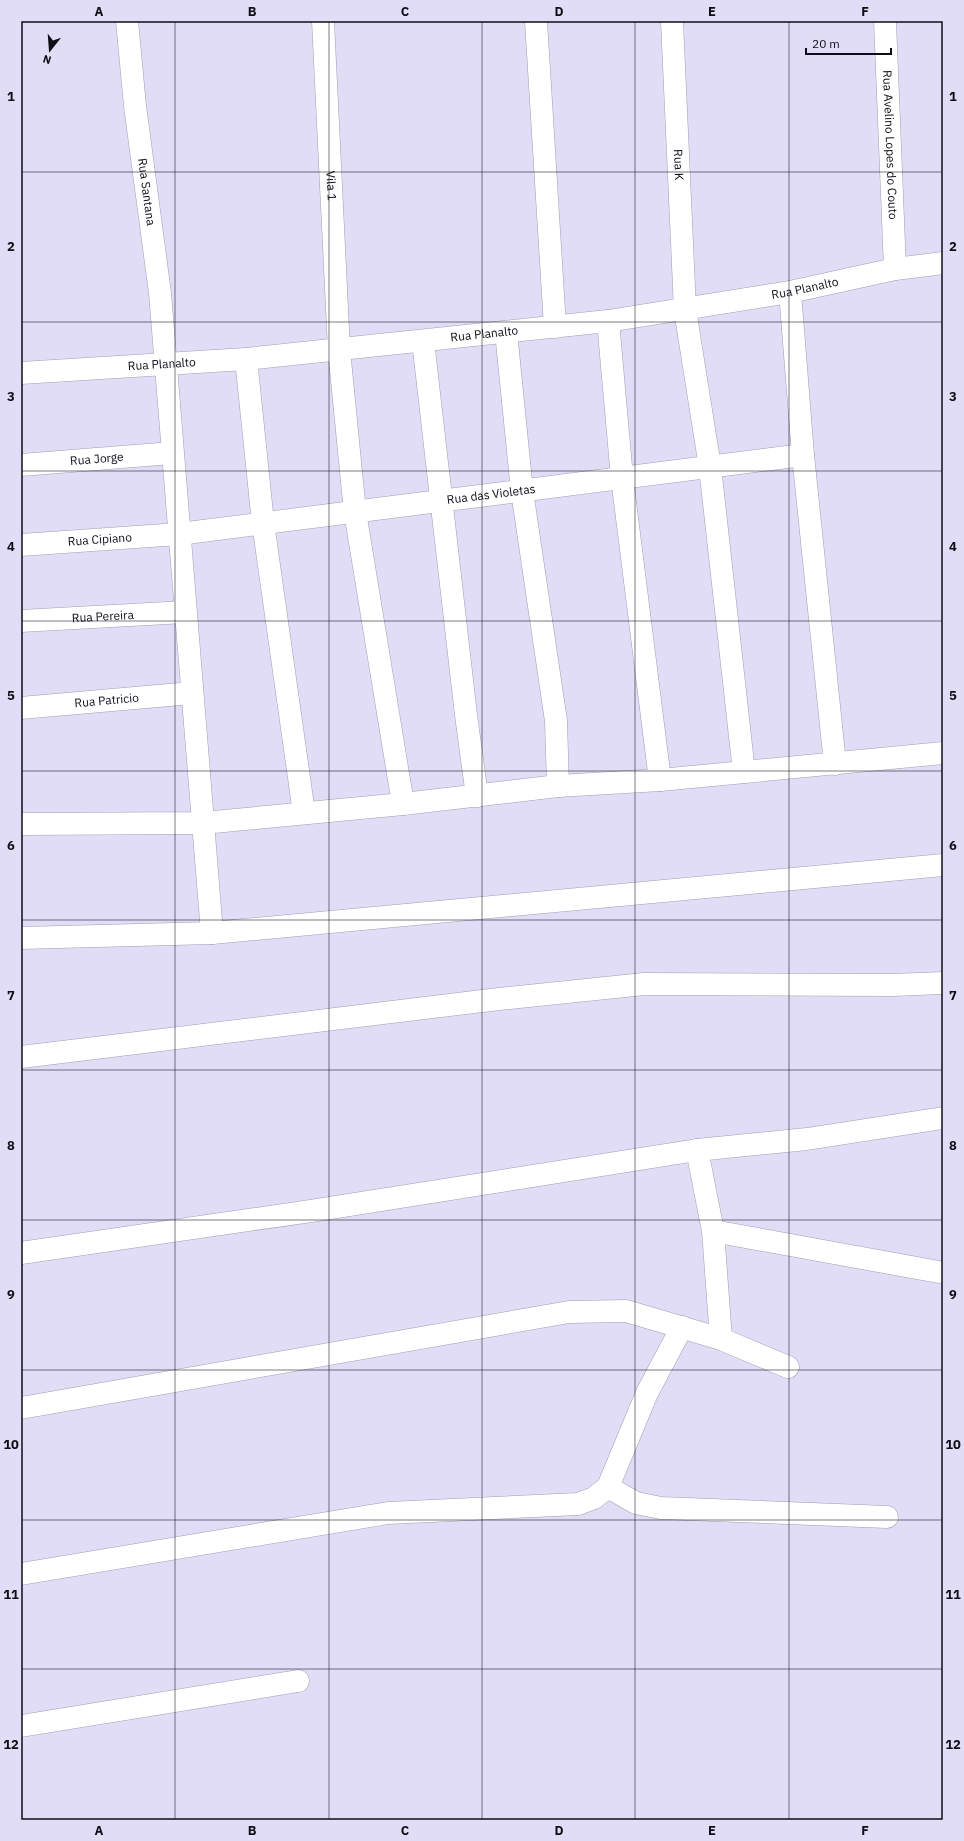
<svg xmlns="http://www.w3.org/2000/svg" width="964" height="1841" viewBox="0 0 964 1841" font-family="'IBM Plex Sans',sans-serif">
	<rect width="100%" height="100%" fill="#e1ddf6"/>
	<g fill="none" stroke-linecap="round" stroke-linejoin="round">
		<g stroke="#a19db4" stroke-width="23">
			<g id="minor">
				<path id="s1" d="M127 21 135 106 160 293 212 933"/>
				<path id="s2" d="M323 21 339 350 355 512 403 804"/>
				<path d="M536 21 555 327"/>
				<path id="s3" d="M672 21 685 310 710 467 744 772"/>
				<path id="s4" d="M885 21 895 269"/>
				<path d="M790 292 803 455 835 764"/>
				<path d="M608 321 622 478 660 780"/>
				<path d="M506 332 522 491 556 721 558 786"/>
				<path d="M423 341 466 715 477 796"/>
				<path d="M246 359 263 523 304 813"/>
				<path id="s5" d="M21 373 246 359 608 321 790 292 895 269 943 263"/>
				<path id="s6" d="M21 465 172 453"/>
				<path id="s7" d="M21 545 179 534 803 455"/>
				<path id="s8" d="M21 621 185 612"/>
				<path id="s9" d="M21 708 192 693"/>
				<path d="M21 824 203 823 403 804 558 786 660 780 943 753"/>
				<path d="M21 938 212 933 943 865"/>
				<path d="M21 1057 499 999 644 984 892 985 943 983"/>
				<path d="M697 1150 713 1231 721 1339"/>
				<path d="M713 1231 939 1272"/>
				<path d="M21 1253 311 1211 697 1150 807 1139 943 1118"/>
				<path d="M21 1408 569 1312 626 1311 721 1339 788 1367"/>
				<path d="M608 1487 636 1503 661 1508 887 1517"/>
				<path d="M21 1574 388 1513 578 1504 594 1498 608 1487 647 1393 682 1327"/>
				<path d="M21 1726 298 1681"/>
			</g>
		</g>
		<use href="#minor" stroke="#fff" stroke-width="22"/>
	</g>
	<path fill="none" stroke="#0f0d15" stroke-width="1" stroke-opacity="0.55" d="M175 21V1820M329 21V1820M482 21V1820M635 21V1820M789 21V1820M21 172H943M21 322H943M21 471H943M21 621H943M21 771H943M21 920H943M21 1070H943M21 1220H943M21 1370H943M21 1520H943M21 1669H943"/>
	<g text-anchor="middle" stroke-width="3.5" stroke-linejoin="round" paint-order="stroke">
		<g font-size="12" fill="#0f0d15" stroke="#e1ddf6">
			<text dy="4" stroke="none"><textPath href="#s4" startOffset="124">Rua Avelino Lopes do Couto</textPath></text>
			<text dy="4" stroke="none"><textPath href="#s3" startOffset="144">Rua K</textPath></text>
			<text dy="4" stroke="none"><textPath href="#s2" startOffset="165">Vila 1</textPath></text>
			<text dy="4" stroke="none"><textPath href="#s1" startOffset="172">Rua Santana</textPath></text>
			<text dy="4" stroke="none"><textPath href="#s5" startOffset="789">Rua Planalto</textPath></text>
			<text dy="4" stroke="none"><textPath href="#s5" startOffset="465">Rua Planalto</textPath></text>
			<text dy="4" stroke="none"><textPath href="#s5" startOffset="141">Rua Planalto</textPath></text>
			<text dy="4" stroke="none"><textPath href="#s6" startOffset="76">Rua Jorge</textPath></text>
			<text dy="4" stroke="none"><textPath href="#s7" startOffset="473">Rua das Violetas</textPath></text>
			<text dy="4" stroke="none"><textPath href="#s7" startOffset="79">Rua Cipiano</textPath></text>
			<text dy="4" stroke="none"><textPath href="#s8" startOffset="82">Rua Pereira</textPath></text>
			<text dy="4" stroke="none"><textPath href="#s9" startOffset="86">Rua Patricio</textPath></text>
		</g>
	</g>
	<rect width="964" height="1841" fill="none" stroke="#e1ddf6" stroke-width="44"/>
	<g transform="translate(50 50) rotate(197)" stroke="#e1ddf6" stroke-width="3" paint-order="stroke">
	<path d="M0-3L7 15L0 10L-7 15Z" fill="#0f0d15"/>
	<text y="-6" font-size="11" font-weight="bold" text-anchor="middle" fill="#0f0d15">N</text>
	</g>
	<path d="M806 48v6h85v-6" fill="none" stroke="#0f0d15" stroke-width="2"/>
	<text x="812" y="48" font-size="12" fill="#0f0d15" stroke="#e1ddf6" stroke-width="3" paint-order="stroke">20 m</text>
	<rect x="22" y="22" width="920" height="1797" fill="none" stroke="#0f0d15" stroke-width="1.5"/>
	<g font-size="13" text-anchor="middle" font-weight="bold" fill="#0f0d15">
		<text x="99" y="16">A</text>
		<text x="252" y="16">B</text>
		<text x="405" y="16">C</text>
		<text x="559" y="16">D</text>
		<text x="712" y="16">E</text>
		<text x="865" y="16">F</text>
		<text x="11" y="101">1</text>
		<text x="953" y="101">1</text>
		<text x="11" y="251">2</text>
		<text x="953" y="251">2</text>
		<text x="11" y="401">3</text>
		<text x="953" y="401">3</text>
		<text x="11" y="551">4</text>
		<text x="953" y="551">4</text>
		<text x="11" y="700">5</text>
		<text x="953" y="700">5</text>
		<text x="11" y="850">6</text>
		<text x="953" y="850">6</text>
		<text x="11" y="1000">7</text>
		<text x="953" y="1000">7</text>
		<text x="11" y="1150">8</text>
		<text x="953" y="1150">8</text>
		<text x="11" y="1299">9</text>
		<text x="953" y="1299">9</text>
		<text x="11" y="1449">10</text>
		<text x="953" y="1449">10</text>
		<text x="11" y="1599">11</text>
		<text x="953" y="1599">11</text>
		<text x="11" y="1749">12</text>
		<text x="953" y="1749">12</text>
		<text x="99" y="1835">A</text>
		<text x="252" y="1835">B</text>
		<text x="405" y="1835">C</text>
		<text x="559" y="1835">D</text>
		<text x="712" y="1835">E</text>
		<text x="865" y="1835">F</text>
	</g>
</svg>
